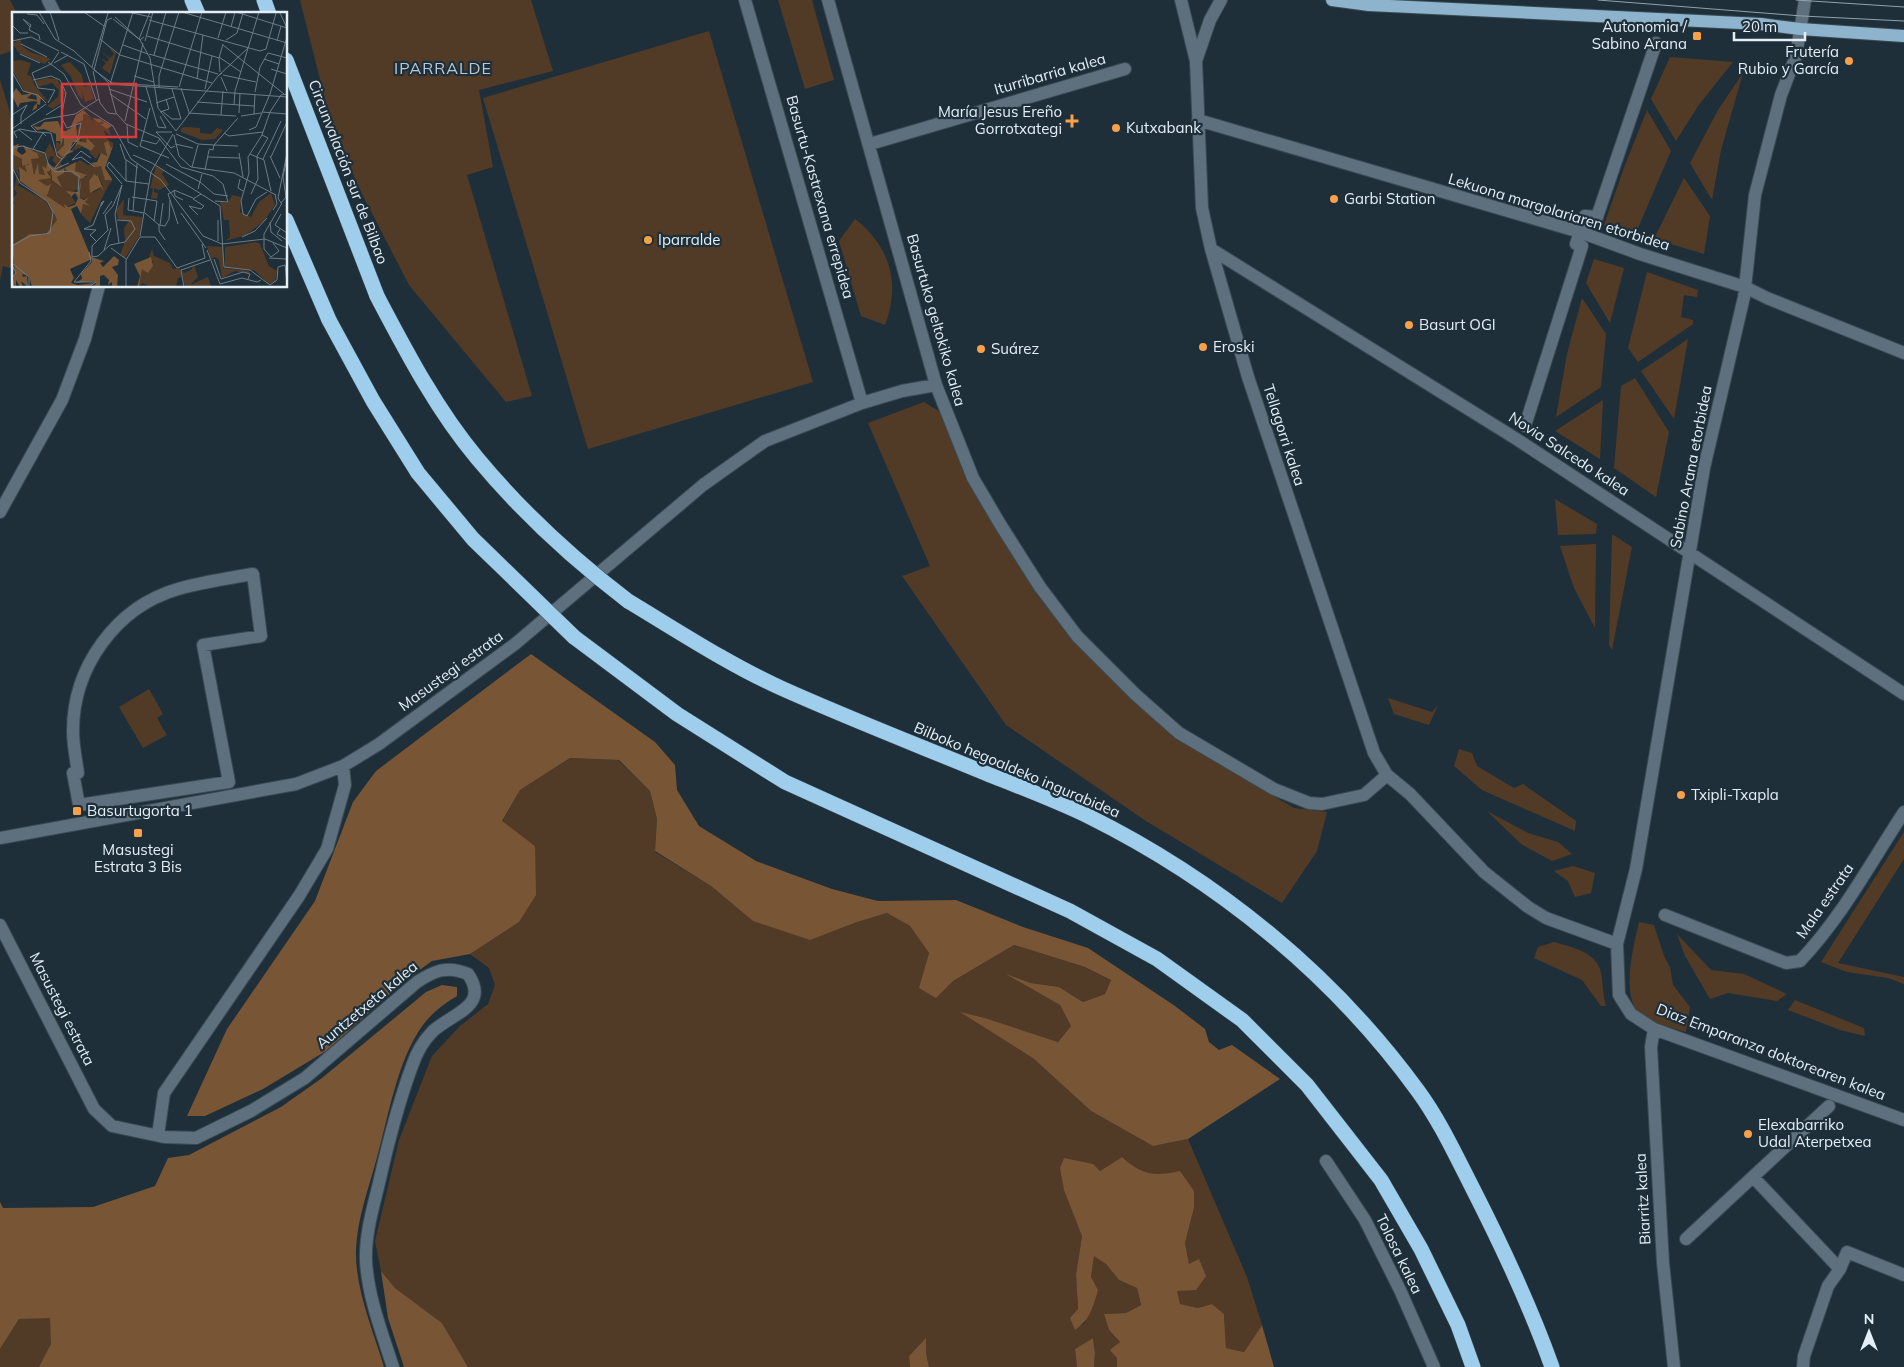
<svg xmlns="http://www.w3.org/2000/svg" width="1904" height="1367" viewBox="0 0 1904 1367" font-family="Mulish,sans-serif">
	<rect width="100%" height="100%" fill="#1e2f3a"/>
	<path fill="#523b26" d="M0 0H10L17 14H14V50L0 55Z
		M300 0H531L553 71 479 90 493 167 467 175 532 396 506 402 409 285 358 186 328 111Z
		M778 0H812L834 80 805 89Z
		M709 31 813 382 588 449 483 98Z
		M1670 57 1733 62 1698 106 1676 141 1651 99Z
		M1743 73 1721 150 1712 200 1690 163 1718 110Z
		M0 80 9 109 14 139V269L3 266 0 280Z
		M1647 110 1671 151 1635 235 1604 225 1625 165Z
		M1684 178 1710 216 1704 254 1654 239Z
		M855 219C890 246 901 284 885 325L861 316 839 241Z
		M1594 259 1624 268 1610 323 1586 283Z
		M1647 272 1698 290 1697 297 1684 295 1681 317 1693 320V324L1638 362 1628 348Z
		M1582 298 1606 334 1601 387 1556 417 1567 354Z
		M1688 339 1674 419 1641 371Z
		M1635 378 1669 432 1656 497 1614 468 1621 386Z
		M1603 400 1600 459 1555 431Z
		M924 402 942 413 969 482 1043 603 1106 674 1176 739 1294 808 1327 812 1317 851 1282 903 1146 821 1006 725 902 576 930 566 868 423Z
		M1555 499 1597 524 1596 534 1558 535Z
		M1612 534 1632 547 1612 650 1609 645Z
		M1596 544 1595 628 1574 588 1560 546Z
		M149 689 163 714 157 718 167 735 143 748 119 707Z
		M1388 698 1432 712 1438 705 1429 725 1394 714Z
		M1459 749 1472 753 1477 766 1514 788 1523 784 1576 821 1575 831 1482 790 1454 766Z
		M570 758 618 760 650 791 657 819 655 852 711 886 753 921 854 923 887 913 910 926 929 953 920 988 935 997 953 981 1014 945 1085 967 1111 980 1105 994 1083 1002 1059 987 1031 983 1009 975 1060 1005 1071 1026 1058 1042 985 1018 962 1013 1034 1059 1091 1111 1153 1146 1188 1139 1247 1277 1262 1325 1244 1352 1226 1348 1224 1314 1212 1304 1198 1308 1180 1304 1176 1290 1189 1265 1185 1243 1194 1208 1180 1172C1154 1177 1142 1175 1122 1157L1100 1171 1064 1159 1082 1236 1076 1274 1078 1309 1075 1329 1085 1323 1094 1255 1106 1264 1119 1280 1137 1288 1141 1305 1126 1313 1104 1314 1109 1330 1120 1342 1117 1367H1094L1095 1353 1093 1338 1075 1349 1077 1367H929L926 1353V1339L909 1356 910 1367H468L442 1323 395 1288 381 1271 375 1241 399 1140 432 1056 460 1026 488 1004 495 985 489 968 470 954 519 922 535 846 502 822 520 790Z
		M1487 811 1528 833 1558 842 1572 854 1552 861 1521 844Z
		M1904 832V859L1838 963 1904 977V984L1888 978 1847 972 1821 962Z
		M1573 866 1595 873 1591 893 1575 897 1568 881 1554 871Z
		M1639 922 1654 925 1664 956 1670 967 1673 985 1690 1007 1686 1032C1673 1028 1653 1024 1642 1016 1619 998 1634 945 1639 922Z
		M1677 934 1711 970 1744 974 1787 994 1777 1001 1728 993 1710 999 1685 956Z
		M1554 942C1574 948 1600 952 1602 978 1603 987 1603 997 1606 1006H1601L1582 980 1534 958 1538 947Z
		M1795 1000 1864 1028 1865 1036 1840 1030 1788 1010Z
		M50 1317 52 1344 39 1367H0V1349L19 1319Z"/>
	<path fill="#785535" d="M531 654 655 742 675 765 677 790 699 826 756 861 832 889 878 901 956 900 1023 927 1088 948 1175 1006 1205 1029 1209 1042 1219 1050 1232 1045 1280 1079 1188 1139 1153 1146 1091 1111 1034 1059 960 1012 985 1018 1058 1042 1071 1026 1060 1005 1006 974 1031 983 1059 987 1083 1002 1105 994 1111 980 1085 967 1014 945 953 981 936 998 919 988 929 953 910 926 887 913 854 923 810 940 753 921 711 886 655 851 657 819 650 791 619 760 570 758 520 790 502 821 535 846 536 895 519 922 470 954 432 961 402 983 326 1051 263 1089 205 1116H187L227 1029 315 901 353 802 376 771Z
		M442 985 457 987V996C443 1004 432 1013 423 1025 397 1060 388 1119 376 1161 368 1190 357 1220 356 1250 355 1289 373 1330 384 1367H39L51 1344 50 1318 19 1319 0 1349V1202L3 1208 93 1207 155 1186 168 1158 189 1155 281 1107 322 1078 426 992Z
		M1122 1157C1142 1175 1154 1177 1180 1171L1194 1191V1208L1185 1243 1189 1264 1199 1259 1206 1276 1196 1290 1177 1291 1180 1304 1198 1308 1212 1304 1224 1314 1226 1348 1244 1352 1262 1325 1274 1367H1117V1358L1110 1350 1120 1342 1109 1330 1104 1314 1126 1313 1141 1305 1137 1288 1119 1280 1106 1264 1094 1256 1091 1277 1098 1290C1093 1307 1090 1320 1075 1330L1070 1318 1078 1309 1076 1274 1082 1236 1064 1190 1060 1168 1064 1158 1093 1164 1100 1171Z
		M381 1271 395 1288 442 1323 468 1367H404L388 1318Z
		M926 1338V1353L929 1367H910L909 1356Z
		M1093 1338 1095 1353 1094 1367H1077L1075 1349Z"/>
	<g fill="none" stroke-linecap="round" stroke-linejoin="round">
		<g stroke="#3a4a54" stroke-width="14">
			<path id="street" d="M48 0 55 14
				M745 0 862 403
				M828 0 936 385 973 478 1000 524 1040 587 1077 636 1136 695 1179 733 1274 789 1309 803 1322 804 1364 795 1387 775
				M1181 0 1196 61 1202 208 1211 249 1248 377 1374 753 1387 775 1410 794 1484 872 1528 907 1546 918 1617 944
				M1805 0 1796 56 1781 95 1755 195 1744 297 1704 468 1636 869 1617 944 1619 995 1631 1014 1654 1029 1904 1120
				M1196 61 1210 20 1221 0
				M1198 120 1580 232 1640 254 1745 287 1767 298 1904 353
				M870 144 1125 69
				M1211 249 1518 440 1904 694
				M1525 426 1582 246 1576 244 1585 216 1597 217 1656 43
				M0 512 62 400 85 339 99 286
				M253 574 261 636 203 645 229 782 79 805 73 773H78C76 759 73 745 73 731 73 667 116 607 178 589 203 582 228 578 253 574Z
				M0 838 296 784 343 766 379 744 515 644 703 485 765 441 862 403 902 391 936 385
				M1665 915 1786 963 1800 961C1842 917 1871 862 1904 812
				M0 925 94 1109 112 1126 164 1137 196 1138 251 1111 305 1078 417 982C434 971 447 965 468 974 490 1006 453 1013 433 1031 424 1040 416 1054 412 1066 398 1104 388 1143 379 1183 373 1208 365 1234 366 1261 368 1297 382 1333 393 1367
				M1654 1029 1651 1047 1663 1263 1674 1367
				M158 1135 164 1093 299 896 327 849 345 785 343 766
				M1326 1161 1365 1220 1400 1290 1434 1367
				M1753 1177 1840 1269
				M1686 1239 1829 1106
				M1803 1367 1804 1356 1828 1286 1840 1269 1847 1252 1904 1275"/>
		</g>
		<g stroke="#3a4a54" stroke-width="14">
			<path id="primary" d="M1332 0 1369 5 1761 24 1800 29 1904 36"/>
		</g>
		<g stroke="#3a4a54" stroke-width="16">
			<path id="highway" d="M192 0 198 14
				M264 0 269 14
				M286 60 377 296
				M286 220 329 320
				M628 601C678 631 728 664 781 688 850 719 920 746 990 775 1023 788 1057 801 1088 816 1217 880 1333 974 1418 1091 1440 1121 1456 1156 1473 1189 1503 1248 1530 1305 1552 1367
				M574 637 677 714 785 782 1070 911 1157 959 1242 1020 1307 1085 1381 1180 1421 1249 1458 1325 1473 1367"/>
		</g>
		<use href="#street" stroke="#5e707d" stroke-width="12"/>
		<use href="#primary" stroke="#8db3cd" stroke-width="12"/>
		<use href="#highway" stroke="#9fceed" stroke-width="15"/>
		<path stroke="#93a1a9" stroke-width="1" d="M1598 0 1802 16 1904 21
			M1796 0 1904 7"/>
		<g stroke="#3a4a54" stroke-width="16" stroke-linecap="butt">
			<path id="highway-bridge" d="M377 296C406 351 436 409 477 458 521 511 573 559 628 601
				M329 320 373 401 418 473 473 539 574 637"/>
		</g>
		<use href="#highway-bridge" stroke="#9fceed" stroke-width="15"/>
	</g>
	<g fill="#f8a14a" stroke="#1e2f3a" stroke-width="2">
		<rect x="1692" y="31" width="10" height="10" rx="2.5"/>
		<circle cx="1849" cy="61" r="5"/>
		<path d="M1069.5 113.5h5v5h5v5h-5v5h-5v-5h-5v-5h5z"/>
		<circle cx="1116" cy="128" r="5"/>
		<circle cx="1334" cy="199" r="5"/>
		<circle cx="648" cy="240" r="5"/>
		<circle cx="1409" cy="325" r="5"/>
		<circle cx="1203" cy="347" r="5"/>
		<circle cx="981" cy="349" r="5"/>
		<circle cx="1681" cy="795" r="5"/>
		<rect x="72" y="806" width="10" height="10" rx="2.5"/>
		<rect x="133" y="828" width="10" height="10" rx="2.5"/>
		<circle cx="1748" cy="1134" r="5"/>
	</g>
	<g text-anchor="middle" stroke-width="4.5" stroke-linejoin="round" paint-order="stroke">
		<g font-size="15" fill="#e3eef5" stroke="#1e2f3a" text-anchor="start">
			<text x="1687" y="32" text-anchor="end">Autonomia /<tspan x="1687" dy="17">Sabino Arana</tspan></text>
			<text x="1839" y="57" text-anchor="end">Frutería<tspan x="1839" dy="17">Rubio y García</tspan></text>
			<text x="1062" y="117" text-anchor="end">María Jesus Ereño<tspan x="1062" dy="17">Gorrotxategi</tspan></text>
			<text x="1126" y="133">Kutxabank</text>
			<text x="1344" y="204">Garbi Station</text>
			<text x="658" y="245">Iparralde</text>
			<text x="1419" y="330">Basurt OGI</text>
			<text x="1213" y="352">Eroski</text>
			<text x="991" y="354">Suárez</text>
			<text x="1691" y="800">Txipli-Txapla</text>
			<text x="87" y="816">Basurtugorta 1</text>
			<text x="138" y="855" text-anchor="middle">Masustegi<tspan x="138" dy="17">Estrata 3 Bis</tspan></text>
			<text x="1758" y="1130">Elexabarriko<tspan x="1758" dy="17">Udal Aterpetxea</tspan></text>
		</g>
		<g font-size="15" fill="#e3eef5" stroke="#1e2f3a">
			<text transform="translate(1050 74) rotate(-16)" y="5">Iturribarria kalea</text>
			<text transform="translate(348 172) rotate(69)" y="5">Circunvalación sur de Bilbao</text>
			<text transform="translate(820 197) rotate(74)" y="5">Basurtu-Kastrexana errepidea</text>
			<text transform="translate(1559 212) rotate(17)" y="5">Lekuona margolariaren etorbidea</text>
			<text transform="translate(936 320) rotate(74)" y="5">Basurtuko geltokiko kalea</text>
			<text transform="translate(1284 435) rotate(72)" y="5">Tellagorri kalea</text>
			<text transform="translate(1569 454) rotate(33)" y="5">Novia Salcedo kalea</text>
			<text transform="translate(1691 467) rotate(-79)" y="5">Sabino Arana etorbidea</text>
			<text transform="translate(451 671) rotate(-36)" y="5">Masustegi estrata</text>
			<text transform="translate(1017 770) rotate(23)" y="5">Bilboko hegoaldeko ingurabidea</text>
			<text transform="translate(1825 901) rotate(-55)" y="5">Mala estrata</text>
			<text transform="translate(367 1005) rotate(-40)" y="5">Auntzetxeta kalea</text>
			<text transform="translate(62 1009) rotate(63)" y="5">Masustegi estrata</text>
			<text transform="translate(1771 1052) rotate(21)" y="5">Diaz Emparanza doktorearen kalea</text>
			<text transform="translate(1643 1199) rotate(-93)" y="5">Biarritz kalea</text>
			<text transform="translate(1399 1254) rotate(64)" y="5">Tolosa kalea</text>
		</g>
		<g font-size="16" letter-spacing="1" fill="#b6cbd9" stroke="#1e2f3a">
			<text x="443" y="74">IPARRALDE</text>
		</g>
	</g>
	<g transform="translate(12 12)">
		<rect width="275" height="275" fill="#1e2f3a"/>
		<path d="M8 26 10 34 18 40 39 47 32 52 6 40 1 32ZM94 32 104 41 98 62 90 56 94 51 87 45 95 50 97 47 89 39 98 46 102 42ZM8 48 19 51 15 63 19 64 23 74 36 89 13 80 0 58V49ZM58 50 70 63 72 75 78 73 82 87 73 90 70 79 71 88 66 83 59 65 49 53ZM34 66 45 67 53 81 50 90 41 97 35 94 46 85 47 78 40 71 26 75 24 69ZM74 102 80 108 94 110 90 113 97 117 99 124 92 118 94 126 101 131V134L98 137 94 131V145L88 141 84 147 77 140 83 134 74 127 78 135 66 131 70 135 58 140 66 130H70L65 120 70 104ZM173 115 188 116V121L199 122 205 116 211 118 203 127 190 128 169 120V116ZM52 123V133L45 139 50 145 56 143 48 151 51 154 46 159 41 158 44 152 40 148 42 145 38 144 37 149 33 140 38 131 44 144V129L50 133ZM23 138 32 141 35 150 34 156 31 155 33 163 26 162 25 152 24 162 20 158 19 146 25 143ZM0 142 11 147 9 154 18 152 16 160 6 157 7 164 0 154ZM68 148 76 153H88L94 162 93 167 99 168 78 211 70 203 69 196 75 187 68 186 69 177 56 180 64 191 52 196 36 185 35 174 26 168 38 163 35 160 40 158 39 167 49 176 45 165 53 156 72 165H75L63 159 62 152ZM84 159 91 174 81 181 77 169 82 162 84 164ZM144 154 152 159 150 162 157 173 147 178 142 176V180L146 181 145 187 139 186 141 176H138ZM5 164 8 171 5 173 33 188 45 208 37 220 16 224 0 233V192L3 191 0 188 5 181 2 177ZM259 181 263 193 252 209 234 223 213 229 218 225 217 208H212L208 190 216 191 220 183 229 185 228 200 239 205 247 190ZM112 187 111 203 130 205 127 225 113 246 108 243 113 229 112 216 117 209 106 207 104 198ZM244 230 248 232 257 254 265 259 263 269 257 272 242 258 213 255V235ZM195 234 211 235V256L236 259 239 262 223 259 210 266 207 248 203 245 199 247ZM140 237 142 244 158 251 161 257 168 256 170 265 166 266 164 275H138L130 271 127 275 130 257 138 259 140 254 141 249H136ZM182 253 186 265 178 273 196 265 199 274 173 275 170 258 172 261 179 258Z" fill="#523b26" fill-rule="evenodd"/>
		<path d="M4 76 10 83 21 81 15 86 25 88 24 83 29 85 28 93 25 92V96L20 99 22 94 26 90 22 89 8 91 6 96 0 83ZM71 98 80 106 88 107 100 114 95 117 88 112H92L90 109 87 111 74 102 71 103V108L64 112 65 123 69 126 67 129 74 131 75 126 83 134 79 139 66 132 63 135 65 130H61L58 138 62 139 50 145 45 140 52 133V124L49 134 48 129H44V122L32 117 25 118 21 114 28 115 32 110 46 109 50 119H54L61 115 58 116 64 103ZM96 129 99 136 101 134 93 156 100 167 98 174 99 168H93L89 154 84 155 79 151 85 150 89 141 95 144 92 131ZM7 132 5 139 10 143 14 140 11 133 25 141 27 146 19 147 22 163 26 151 27 162 33 163 30 154 34 156 35 150 46 159 64 150 63 159 75 163 69 167 52 156V161L45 165 50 176 40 168 39 158 35 160 39 166 26 168 35 174 39 172 35 184 53 196 52 192 56 195 63 193 66 186 63 181 58 186 59 184 54 179 66 180 69 168 68 186 72 188 77 185 73 190 78 194 71 192 69 202 65 194 59 197 79 245 92 249 88 251 91 255 102 244 107 248 106 253 100 255 106 263 105 275H100V270L96 273 97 268 92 263 88 264V275H79L84 272 83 269 63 271 70 267 69 262 80 250V247L58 257 62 266 64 262 59 271 66 273 82 271 76 275H20L17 264 10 262 11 265 15 264 16 275 9 269 11 275H8L4 268V275H0L3 260 0 233 18 222H34L45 208 36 190 8 169 7 155 15 160 13 154 18 152 10 154V147L0 142V134ZM84 159 92 179 89 175 78 181 77 169 82 162 85 164ZM139 245 141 254 136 261 130 257 127 275H125L128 264 122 252Z" fill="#785535"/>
		<path fill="none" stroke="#6d7b85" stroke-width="1" d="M27 0 43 27 62 39 98 72 275 85M38 0 47 28M72 0 92 14M170 0 275 31M224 0 275 16M120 1 139 5M268 1 275 16M15 2 25 3 32 12M103 5 128 28 132 25M100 6 95 8 82 58 100 71 166 75M101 7 127 27 138 0M137 8 248 39 254 37M0 13 8 21H16M18 15 11 7 19 13 17 18 27 23 28 28M219 15 223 0M135 24 207 46M206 26 214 0M88 27 108 43 200 71M128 28 138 46 146 96 164 119M214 28 225 21 231 1M0 29 19 25 47 39M133 29 141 0M265 29 269 14M9 32 35 45M111 33 136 42M211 33 272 82M254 37 264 1M49 40 72 52 84 88M256 41 275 46M8 42 28 51M137 42 206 62M142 43 154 0M207 45 229 60M252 47 267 52M36 50 52 62 69 93 101 114 119 147 149 168 191 224 210 232 253 227 275 236M42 51 56 43M80 55 96 1M259 57 275 62M81 59 88 91 96 101 104 102M0 60 11 79 26 83 34 91M208 60 207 46 211 32M210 61 206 64 236 36M211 63 244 70M122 64 142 70M209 65 215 79M185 67 191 23M21 68 39 64 48 68 54 81 49 105 55 116 69 111 66 127 42 157M96 71 104 101 114 112 147 126 169 155 201 164 211 172 216 190 203 189M98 72 121 0M134 75 146 115 154 116 148 104M147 75V64L167 0M167 75 190 0M169 76 177 100M97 77 135 90M193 77 200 44M243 80 248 55 256 41M98 82 134 107M185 90 242 94M36 91 43 78 26 76 20 61 39 52 47 40M144 91 162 85M222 92 223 79 247 0M150 99 160 107H169L160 77M148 100 157 97 154 87M250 100 275 102M176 101 224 104M227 101 228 81M242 102 243 82M0 103 15 93 9 104V112M34 103 50 93M209 103 211 79M229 104 249 101M113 109 131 31M115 112 116 130 126 135M0 117 34 92M6 117 20 128M237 118 244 115 258 82 275 25M164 119 206 64M160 120H144L159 136 163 134M212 121 217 124 251 120M164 122 186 132 202 133 201 138 197 137M162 123 167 144 179 155 222 161 264 183M5 126 2 120 8 117 24 120M129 128 144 132 148 127M108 132 113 147 126 156M163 132 181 136M202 133 226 106M202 133 226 134M128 134 138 96M128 134 157 146M0 136 10 134 33 141 37 154 43 160 60 159 67 164 66 182M21 137 31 121 34 124M227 141 231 165M275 141 266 186 269 191 274 185 271 165 275 145M238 142 252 148 259 179M121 143 140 151 208 194 212 255 238 258 258 273 265 268 266 255 273 253 275 271M245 144 256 126 250 123M258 144 268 166M196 145 228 146M259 145 275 110M79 146 69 139 60 148 69 145 83 155M50 147 45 144 39 121 25 120 19 114 33 107 63 102 87 87M251 147 269 109M114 148V169M154 152 188 170 202 182 216 184M0 155 8 171 35 189 41 200 38 221 18 224 0 234M180 155 186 133M43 157 57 151M193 158 197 138M228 167 226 176 231 179M110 172 95 154 97 150 114 169 137 172M186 177 190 162M162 179 156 182 166 212M255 180 244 187 235 204 231 202 229 189 237 161 236 145 250 123 258 100 269 83 275 82M239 182 246 167 245 144M120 185 145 189 142 209M117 186 116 198 132 201M171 188 163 184 162 178 181 186M261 198 265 192 263 182M121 199 125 152M133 201 147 213 153 214M169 201 194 236M91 202 100 189M269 202 263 213 275 221M186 203 177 194 189 197 192 194 181 187 189 182M105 208 119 209 123 217 113 230 98 233 86 244 80 245V234L96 218 93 203 101 194 110 173M206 208V229M258 210 259 220 270 229M147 213V219L153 228M148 213 151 191M153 214 157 207 158 188M268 217 265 222 275 228M128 224 139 160 161 122M230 225 243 219 255 206M84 229 78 223 84 218 72 217 81 213 90 190 92 189 89 194M107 231 103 202 110 173M261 231 267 239 259 245 252 237V222L270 191M99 236 114 247M92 238 99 216M195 238 208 272 230 266 245 270 249 268M77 240 79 249 62 270H84L77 275M257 246 275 247M202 247 209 267 231 260 238 262 236 267M0 251 17 265V275M0 253 4 261 0 266M114 275V248L128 225H143L165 256 193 246 190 232M172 275 169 258 198 248"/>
		<path fill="#d73c3c" fill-opacity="0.15" stroke="#d73c3c" stroke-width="2.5" d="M50 72H124V125H50Z"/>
		<rect width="275" height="275" fill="none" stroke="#e3eef5" stroke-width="2.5"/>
	</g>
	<g transform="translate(1869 1332)" stroke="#1e2f3a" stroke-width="4" paint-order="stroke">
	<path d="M0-4L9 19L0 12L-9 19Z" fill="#e3eef5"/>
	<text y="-8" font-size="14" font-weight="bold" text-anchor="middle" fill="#e3eef5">N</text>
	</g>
	<path d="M1734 32v8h71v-8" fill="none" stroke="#e3eef5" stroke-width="2.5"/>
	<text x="1742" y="32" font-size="15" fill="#e3eef5" stroke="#1e2f3a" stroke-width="4" paint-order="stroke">20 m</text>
</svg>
